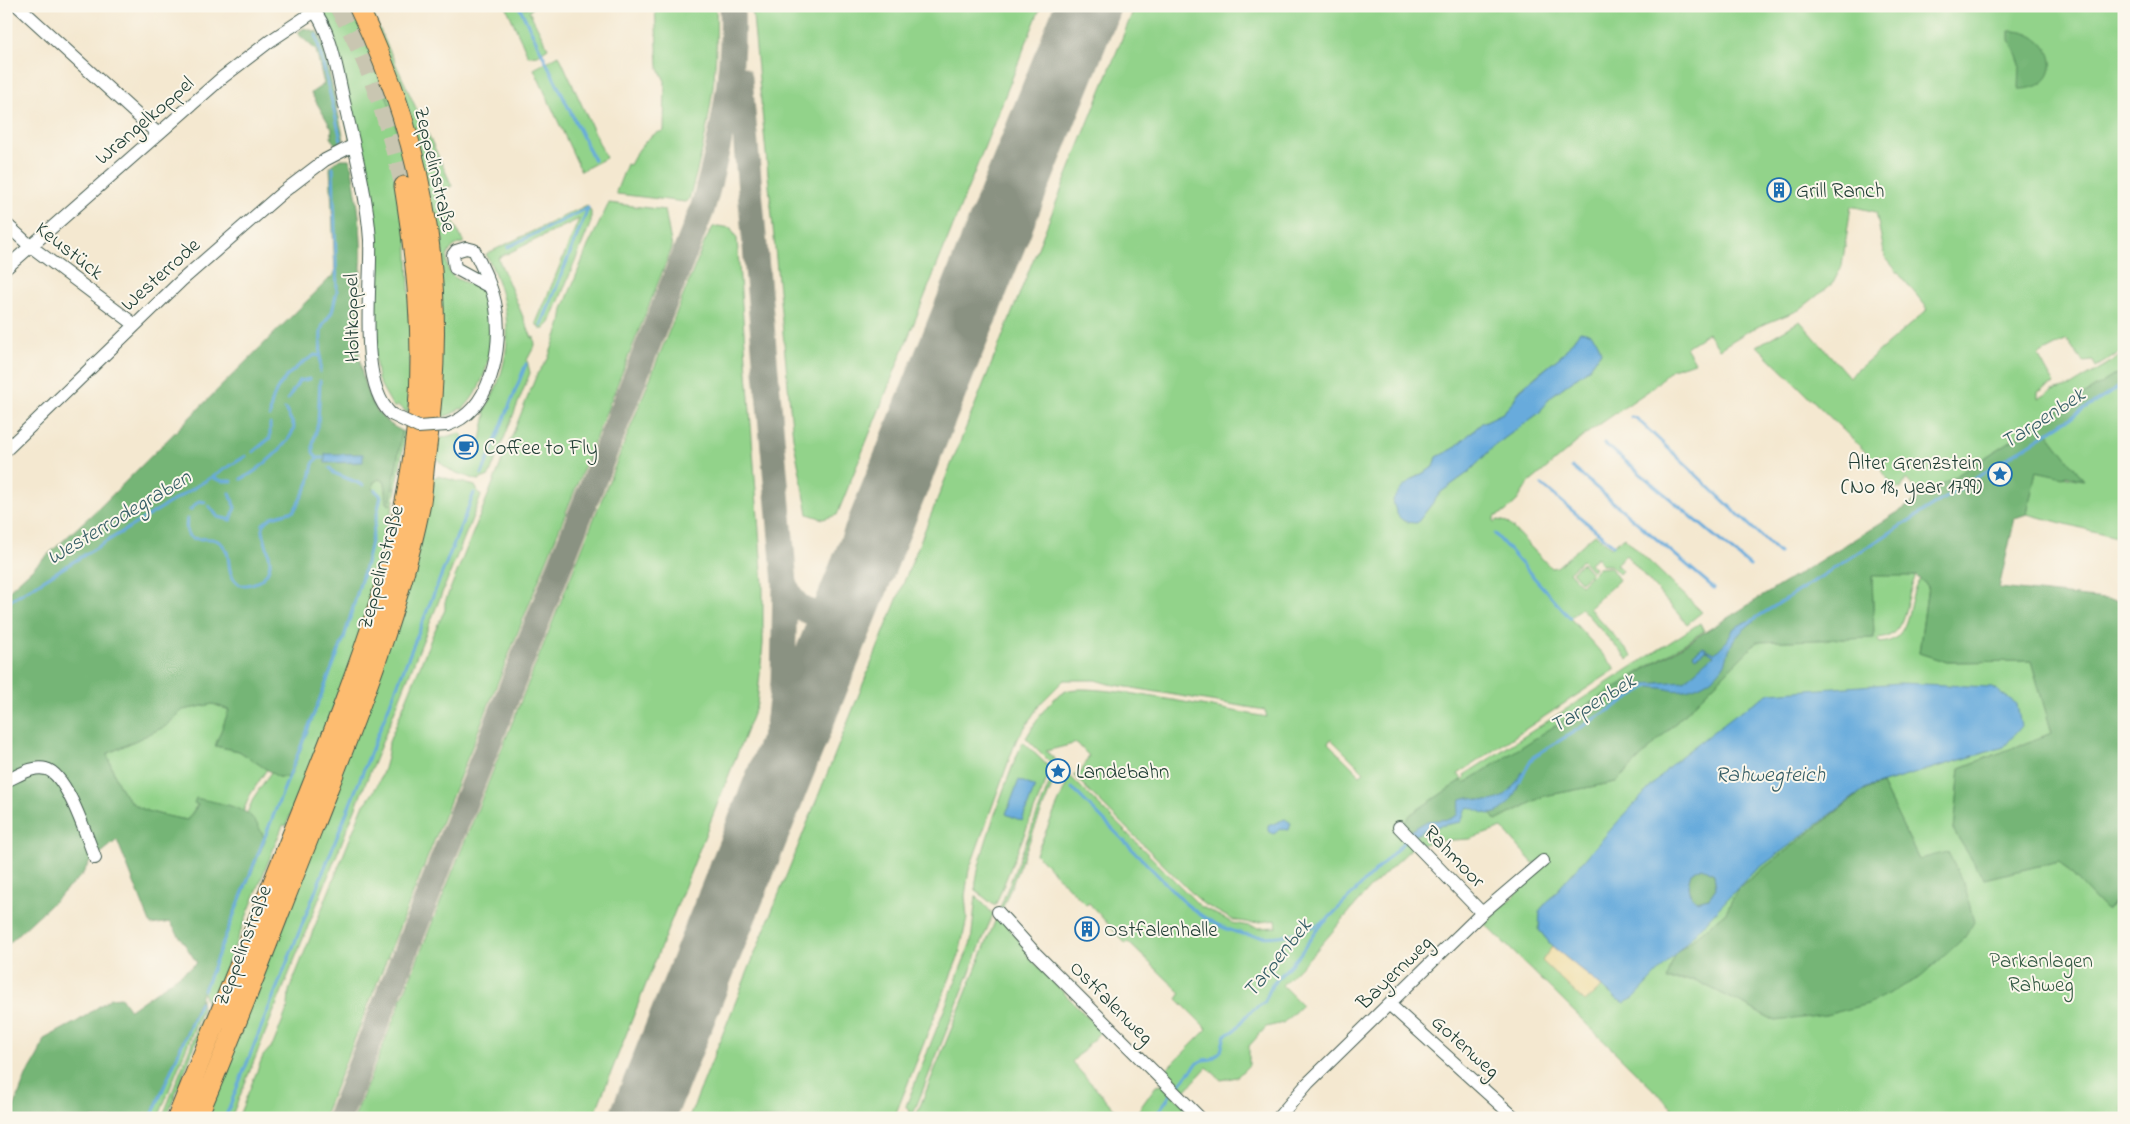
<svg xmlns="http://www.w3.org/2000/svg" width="2130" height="1124" viewBox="0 0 2130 1124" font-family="'Indie Flower',sans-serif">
	<rect width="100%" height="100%" fill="#fbf7ec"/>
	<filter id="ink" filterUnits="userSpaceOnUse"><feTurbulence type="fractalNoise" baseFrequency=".02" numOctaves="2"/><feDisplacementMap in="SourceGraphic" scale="10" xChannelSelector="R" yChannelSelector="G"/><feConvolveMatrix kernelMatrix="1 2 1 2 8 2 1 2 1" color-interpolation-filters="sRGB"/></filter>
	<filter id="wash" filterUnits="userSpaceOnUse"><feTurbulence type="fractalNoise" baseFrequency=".0096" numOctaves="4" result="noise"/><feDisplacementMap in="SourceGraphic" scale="20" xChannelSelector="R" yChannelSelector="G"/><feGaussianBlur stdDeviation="1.12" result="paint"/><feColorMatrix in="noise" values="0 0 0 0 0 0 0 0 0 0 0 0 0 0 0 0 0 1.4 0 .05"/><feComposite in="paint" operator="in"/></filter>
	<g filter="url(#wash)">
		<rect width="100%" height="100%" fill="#f4e8d0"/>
		<path fill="#92d38a" stroke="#58885f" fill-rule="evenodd" d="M318 6H351L358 20 404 143 411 340 408 413 397 405 395 408 392 405 378 380 374 349 375 241Z
			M361 6H369L452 186 444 189 442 199 464 243C450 244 443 258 449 271 455 283 475 282 484 293 489 299 490 307 491 314 494 348 487 385 462 410L461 408 452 414 436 419 439 275Z
			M506 6 526 8 531 6 532 9 529 11 548 48 538 55 528 56Z
			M655 6H716C719 73 708 136 689 199L685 202 617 194 616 192 627 164 630 165C637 151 648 133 664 131L665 81 658 67Z
			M752 6H1041L837 515 823 519 808 514 793 438Z
			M1135 6H2124V350L2096 367 2093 361 2083 362 2067 340 2038 355 2054 384 2038 392V399L2052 391 2071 386 2124 354V369L1923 497 1906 479 1901 489 1894 488 1877 463 1757 346 1800 321 1849 377 1928 309 1885 257 1876 212 1851 206 1842 266 1833 283 1799 310 1750 330 1719 349 1708 333 1686 347 1695 362 1672 369 1651 389 1590 431 1528 484 1517 501 1505 512 1494 517V522L1498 520 1507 522 1551 568 1557 567 1595 534 1611 547 1624 537 1702 612 1687 624 1626 555 1616 564 1622 571 1619 574 1610 565H1601L1597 557 1590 563 1595 568 1592 571 1582 560 1569 572 1581 585 1598 568 1610 567 1619 580 1589 608 1632 656 1628 660 1581 608 1570 618 1616 669 1458 774 1462 779 1465 778 1464 775 1700 623 1704 631 1465 783 1462 780 1411 814 1414 846 1369 889 1314 953 1282 985 1302 1005 1283 1023 1266 1027 1249 1046V1065L1237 1077 1221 1080 1207 1067 1185 1091 1164 1072 1207 1029 1177 999 1181 993 1128 942 1126 944 1089 903 1086 905 1036 854 1070 776 1200 906 1233 923 1259 928 1277 927 1276 920 1251 923 1233 920 1202 903 1073 775 1081 772 1089 756 1077 743 1046 751 1058 762 1056 768 1026 738C1036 722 1048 699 1066 691 1087 681 1235 712 1267 717L1265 710 1109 684 1095 680H1064L1040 704 1016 741 969 870 965 896 967 918 959 955 894 1118H689ZM1580 331 1601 352 1588 369 1550 397 1539 413 1494 446 1469 472 1441 492 1417 523 1414 478 1434 467 1437 457 1453 449 1482 423 1503 413 1512 403 1520 389 1562 355ZM1331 739 1364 772 1360 775 1328 743Z
			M559 55 606 158 581 171 534 69Z
			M609 203 665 210 672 248 323 1118H238L263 1056 273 1045 288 1007 289 991 363 806C378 790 388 764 389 742L433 634 445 610V602L537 374 548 359 561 323 563 309 588 246Z
			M587 205 591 212V222L550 323 544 329H540L536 323 579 219 498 258 532 338 534 337 535 345 527 360 530 373 489 476 478 480C456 473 431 468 434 440L460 433 463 436 456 451 469 457C483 449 482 429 486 415L484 411C516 358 513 308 486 254Z
			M718 226 731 228 737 239 763 584V644L757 704 593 1118H354L705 241 713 227Z
			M2124 384V539L2027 514 2036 471 2083 480 2047 432Z
			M402 431 405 433C397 492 385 550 369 608 347 683 314 754 286 826L283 825 166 1118H162L205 1010 207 1003 203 993 265 840 257 824 247 813 254 797 271 772 278 777H290L344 638 367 560 381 497 372 489 374 482 379 479 385 482 387 503 390 505Z
			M438 476 475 486 481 496 231 1118H203L432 478Z
			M1582 563 1591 573 1581 582 1572 572Z
			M1872 575 1916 576C1904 598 1908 638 1877 639L1880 643C1914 641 1905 600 1920 579L1928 586 1919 653 1947 662 2031 661 2052 733 1960 768 1954 831 1984 879 2059 861 2106 910 2124 893V1118H1682L1485 924 1548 863H1533L1502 828 1470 839 1434 841 1421 845 1411 835 1464 807H1485L1496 821 1544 796 1616 782 1757 642 1874 638ZM2004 747 1866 788 1750 875 1696 930 1617 999 1552 946 1539 930 1540 910 1675 761ZM1882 784 1919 859 1776 1021 1695 980H1668L1674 955 1726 912 1738 888 1866 789Z
			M213 704 229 710 216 746 239 751 267 769 250 795 243 812 196 799 198 804 187 820C131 809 126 809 107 754L166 726 183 710Z
			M1023 742 1047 765 1049 774 995 906 976 891C971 874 1013 761 1023 742Z
			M1054 772 1057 773 1001 912 999 910Z
			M976 896 993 914 912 1117 906 1106 971 942Z
			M998 914 1028 952 1026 954 1101 1031 1072 1062 1122 1118 916 1116Z
			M201 998 202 1009 158 1118H151Z
			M1162 1085 1197 1118H1133L1156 1086Z"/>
		<path fill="#75b576" stroke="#4a7955" d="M304 28 318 32 323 43 344 140 337 146 331 139 332 129 311 93 324 84 316 50 297 33Z
			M2009 31C2056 29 2070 89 2019 89L2020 64 2015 50 2009 40Z
			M340 159H350C355 186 360 214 361 242 364 298 339 402 402 431L390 505 387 503 385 482 379 479 374 482 372 489 381 496 367 560 344 638 290 777H278L239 751 215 746 229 710 213 704 183 710 166 726 107 754C126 809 131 809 187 820L198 805 194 803 196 798C212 802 233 804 247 813 256 819 261 831 265 840L151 1118H10L26 1076 38 1056 44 1039 78 1021 111 998 121 997 130 1010 197 963 170 922 151 925 117 840 89 863 82 875 6 946V593L101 506 335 273 330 166Z
			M2124 369V384L2047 432 2084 480 2066 475 2063 477 2036 471 2027 514 2015 518 1999 588 2124 601V893L2106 910 2059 861 1984 879 1954 831 1960 768 2052 733 2031 661 1947 662 1919 653 1928 586 1916 576H1872L1874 638 1757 642 1616 782 1544 796 1496 821 1485 807H1464L1458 821 1431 824 1411 835 1401 826 1411 814 1462 780 1465 783C1683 643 1906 510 2124 369Z
			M1882 784 1919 859 1948 852 1965 887 1974 922 1965 937 1921 977 1868 1004 1826 1015 1776 1021 1695 980H1667L1674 955 1726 912 1738 888 1866 789Z
			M1702 867 1714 874 1716 888 1709 898 1697 901C1686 893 1687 885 1691 873Z"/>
		<path fill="#eeda9e" stroke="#868c69" d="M1552 946 1602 987 1585 1002 1542 961Z"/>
		<path fill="#67abdc" stroke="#437488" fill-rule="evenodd" d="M1580 331C1593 332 1598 340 1601 352L1588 369 1550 397 1539 413 1494 446 1469 472 1441 492 1417 523C1399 523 1396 515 1393 500 1402 484 1418 476 1434 467L1437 457 1453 449 1482 423 1503 413 1512 403 1520 390 1562 355Z
			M325 454H363V462L325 463Z
			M1747 621H1754C1743 630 1734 637 1729 650 1727 655 1727 661 1724 665 1713 683 1686 695 1667 689 1659 687 1652 689 1645 684L1684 681 1714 655 1707 650 1695 657 1693 654 1703 647 1715 653 1727 641 1734 628Z
			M1899 683 1992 687 2017 704 2021 727 2004 747 1866 788 1750 875 1634 998 1624 1003 1617 999 1552 946 1539 930 1540 910 1613 827 1675 761 1736 714 1770 693ZM1702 867 1714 874 1716 888 1709 898 1697 901C1686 893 1687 885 1691 873Z
			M1522 772C1519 788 1508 814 1489 814 1482 813 1476 809 1469 807L1465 810 1461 822 1428 828 1413 837 1408 832 1427 821 1450 819 1457 815 1461 799C1469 796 1472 799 1480 800 1502 805 1513 789 1522 772Z
			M1019 780 1035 787 1022 821 1006 814Z
			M1285 819 1291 823 1289 830 1280 829 1274 834 1268 831V826Z"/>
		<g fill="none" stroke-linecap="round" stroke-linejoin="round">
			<path stroke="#67abdc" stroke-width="3" d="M519 6 594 160
				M316 35 341 140
				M508 247 588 208
				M541 326 588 208
				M320 372 321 331 323 325 332 312 337 291 333 167
				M288 399 299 381 310 379
				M270 416C270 388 292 368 315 355L320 356
				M1631 417 1636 418 1779 553
				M1604 443 1750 566
				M253 452 270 438V424
				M317 458 313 452V444L318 423 320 381
				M317 458H323
				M1572 467 1714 588
				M330 468 334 473 363 485
				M482 474 526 364
				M214 478 222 481H232
				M241 479C256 473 293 442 294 426L285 409
				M1542 485 1613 545
				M209 506 218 517 231 520 235 508 230 493
				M190 510 199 501 205 502
				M187 519C182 552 207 531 221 543 235 556 222 572 240 585 247 586 253 584 259 581 283 564 260 544 263 524L272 517 294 511 309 483 313 464 317 458
				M1495 534 1570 618
				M6 603 246 456
				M1748 623 2124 384
				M1519 782 1533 757 1650 685
				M1072 788 1186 904C1229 940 1278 948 1328 919
				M204 990 344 638 367 560 381 496 375 490
				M1175 1089 1197 1064 1203 1060 1212 1059 1221 1051 1225 1035 1234 1031 1252 1010 1264 1003 1272 985 1300 954 1316 931 1407 839
				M151 1118 200 1002
				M225 1118 474 493
				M1154 1118 1171 1094"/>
			<path stroke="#8a9282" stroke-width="25" d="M785 583C798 620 826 621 852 595
				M735 884 766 786 777 734 783 682 785 583 740 78
				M339 1118 702 210C721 143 735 76 732 6"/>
			<path stroke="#8a9282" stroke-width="64" d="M642 1118 1088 6"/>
		</g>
	</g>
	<g filter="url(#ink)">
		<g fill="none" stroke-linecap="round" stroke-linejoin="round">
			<path stroke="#c9c6b1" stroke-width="19" stroke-dasharray="19 9" stroke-linecap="butt" d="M338 6C371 62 389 123 404 186"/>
			<g stroke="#3f574b" stroke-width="14">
				<path id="minor" d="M18 6 158 134
					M311 6C333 33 337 73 345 106 355 151 367 195 370 240 372 285 357 382 391 414
					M6 224 29 245 134 324
					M6 268 223 77 270 41 315 11
					M447 425C491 411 503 348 496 308 493 288 483 269 474 250L466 248 456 251 453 255 455 268 490 287
					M6 450 182 280 283 192 325 160 354 145
					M6 781C18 776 33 765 46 769 67 774 87 838 95 858
					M1399 827 1482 913
					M998 912 1035 953 1200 1118
					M1389 1004 1515 1118
					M1278 1118 1308 1083 1482 913 1543 861"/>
			</g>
			<g stroke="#3f574b" stroke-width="21">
				<path id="highway" d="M177 1118C221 1010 265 903 308 795 357 672 408 544 418 410 424 335 416 260 404 186
					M197 1118C238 1023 274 926 312 830 353 725 397 619 420 508 423 493 423 477 425 462 448 299 431 155 358 6"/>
			</g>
			<use href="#minor" stroke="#fff" stroke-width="12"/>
			<use href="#highway" stroke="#fdbc6f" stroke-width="19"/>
			<g stroke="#3f574b" stroke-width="14" stroke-linecap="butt">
				<path id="minor-bridge" d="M391 414 418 427 447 425"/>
			</g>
			<use href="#minor-bridge" stroke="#fff" stroke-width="12"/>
		</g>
	</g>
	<defs>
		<g id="building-ring" transform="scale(1.25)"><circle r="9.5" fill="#fbf7ec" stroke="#1f6fb2" stroke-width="1.5"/><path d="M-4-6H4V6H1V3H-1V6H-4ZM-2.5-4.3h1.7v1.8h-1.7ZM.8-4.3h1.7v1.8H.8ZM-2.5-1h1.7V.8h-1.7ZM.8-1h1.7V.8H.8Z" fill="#1f6fb2"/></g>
		<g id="cafe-ring" transform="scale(1.25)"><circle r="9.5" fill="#fbf7ec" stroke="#1f6fb2" stroke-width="1.5"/><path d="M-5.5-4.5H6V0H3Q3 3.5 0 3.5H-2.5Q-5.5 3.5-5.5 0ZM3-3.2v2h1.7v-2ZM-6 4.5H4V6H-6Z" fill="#1f6fb2"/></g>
		<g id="sight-ring" transform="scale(1.25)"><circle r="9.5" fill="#fbf7ec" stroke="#1f6fb2" stroke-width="1.5"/><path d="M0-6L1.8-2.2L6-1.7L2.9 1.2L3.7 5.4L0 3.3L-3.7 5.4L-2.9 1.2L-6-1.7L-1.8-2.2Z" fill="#1f6fb2"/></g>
	</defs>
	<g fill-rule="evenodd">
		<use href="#building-ring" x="1779" y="190"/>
		<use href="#cafe-ring" x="466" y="447"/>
		<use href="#sight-ring" x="2000" y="474"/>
		<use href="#sight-ring" x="1058" y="771"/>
		<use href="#building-ring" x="1087" y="929"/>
	</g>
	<g text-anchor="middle" stroke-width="4" stroke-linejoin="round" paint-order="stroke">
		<g font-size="21" fill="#1f3d34" stroke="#fbf7ec">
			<text transform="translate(144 120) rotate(-41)" y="7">Wrangelkoppel</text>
			<text transform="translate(436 169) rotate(77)" y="7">Zeppelinstraße</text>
			<text transform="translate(70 250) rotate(38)" y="7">Keustück</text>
			<text transform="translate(160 274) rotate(-42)" y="7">Westerrode</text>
			<text transform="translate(351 318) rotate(-91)" y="7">Holtkoppel</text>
			<text transform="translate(380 567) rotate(-75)" y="7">Zeppelinstraße</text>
			<text transform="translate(1455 856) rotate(46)" y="7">Rahmoor</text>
			<text transform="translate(242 945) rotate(-69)" y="7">Zeppelinstraße</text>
			<text transform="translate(1394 972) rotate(-44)" y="7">Bayernweg</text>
			<text transform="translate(1112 1002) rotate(45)" y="7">Ostfalenweg</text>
			<text transform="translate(1466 1046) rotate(42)" y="7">Gotenweg</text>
		</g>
		<g font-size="21" fill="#1f3d34" stroke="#fbf7ec" text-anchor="start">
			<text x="1796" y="197">Grill Ranch</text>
			<text x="484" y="454">Coffee to Fly</text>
			<text x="1982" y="469" text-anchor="end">Alter Grenzstein<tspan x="1982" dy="24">(No 18, year 1799)</tspan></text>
			<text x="1076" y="778">Landebahn</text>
			<text x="1104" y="936">Ostfalenhalle</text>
		</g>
		<g font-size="21" fill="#365b45" stroke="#fbf7ec">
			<text x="2041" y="967">Parkanlagen<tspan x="2041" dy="24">Rahweg</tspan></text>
		</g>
		<g font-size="22" font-style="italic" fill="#355e66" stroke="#fbf7ec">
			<text transform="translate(2042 417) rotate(-33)" y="8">Tarpenbek</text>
			<text transform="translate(118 516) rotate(-31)" y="8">Westerrodegraben</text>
			<text transform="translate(1592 702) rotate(-31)" y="8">Tarpenbek</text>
			<text x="1770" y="781">Rahwegteich</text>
			<text transform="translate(1276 957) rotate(-51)" y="8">Tarpenbek</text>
		</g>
	</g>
	<rect width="2130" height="1124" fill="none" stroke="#fbf7ec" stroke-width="25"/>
</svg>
